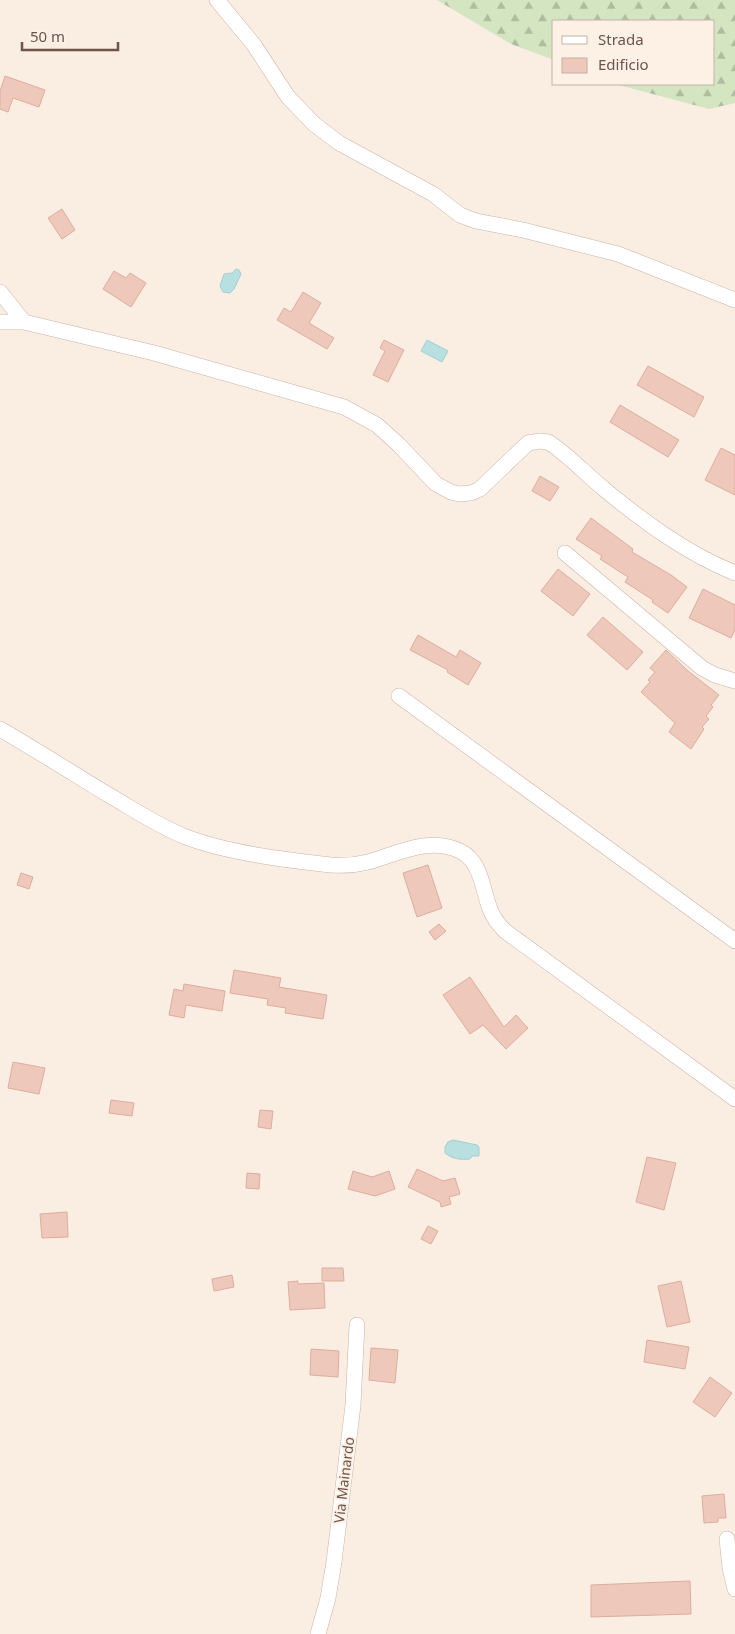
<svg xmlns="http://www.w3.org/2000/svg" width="735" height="1634" viewBox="0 0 735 1634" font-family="'Noto Sans',sans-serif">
	<defs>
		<pattern id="forest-firs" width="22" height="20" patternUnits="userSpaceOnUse" patternTransform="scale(1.25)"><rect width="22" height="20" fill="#d4e5c1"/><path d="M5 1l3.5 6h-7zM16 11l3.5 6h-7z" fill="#b0bc9f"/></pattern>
	</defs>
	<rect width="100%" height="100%" fill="#faede1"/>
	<path fill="url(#forest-firs)" d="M437 0H735V103L709 109 615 84H714V21H554V60L511 44Z"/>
	<path fill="#b8e0e1" stroke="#9fd0d2" d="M236 269 239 270 241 274 234 289 230 293 223 292 220 286 224 274 232 273Z
		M427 340 448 351 442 362 421 351Z
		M453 1140 477 1145 479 1147V1156H472L470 1159C461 1160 452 1159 445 1153V1147L448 1142Z"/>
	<path fill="#edc8bb" stroke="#dead9d" d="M5 76 45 90 39 107 13 98 8 112 0 109V91Z
		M62 209 75 230 62 239 48 218Z
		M114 271 126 278 130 273 146 283 131 307 103 289Z
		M303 292 321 303 309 323 334 338 327 349 277 320 284 308 291 312Z
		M384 340 404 350 388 382 373 375 385 351 380 348Z
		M648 366 704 397 694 417 637 385Z
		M620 405 679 440 668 457 610 422Z
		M721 448 735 455V495L705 480Z
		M540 476 559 487 550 501 532 491Z
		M591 518 633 549 632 552 671 575 687 587 668 613 652 602 653 600 625 582 628 577 600 559 602 556 576 539Z
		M558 569 590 594 573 616 541 591Z
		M703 589 735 605V630L731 638 689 618Z
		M603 617 643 652 627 670 587 635Z
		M418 635 456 657 460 650 481 663 468 685 447 672 448 670 410 650Z
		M666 650 688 671 719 695 711 705 713 707 706 716 709 719 702 727 704 729 691 749 669 732 675 723 641 692 650 682 648 680 655 672 650 668Z
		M428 865 442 908 417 917 403 873Z
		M21 873 33 877 29 889 17 885Z
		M439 924 446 931 435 940 429 932Z
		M234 970 281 978 279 987 327 995 323 1019 285 1013 286 1008 267 1005 268 999 230 993Z
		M470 977 504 1027 516 1015 528 1028 506 1049 483 1025 470 1034 443 995Z
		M184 984 225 991 222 1011 186 1005 184 1018 169 1015 174 989 183 991Z
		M13 1062 45 1068 39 1094 8 1088Z
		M111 1100 134 1103 132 1116 109 1113Z
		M260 1110 273 1111 271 1129 258 1127Z
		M647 1157 676 1163 664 1210 636 1202Z
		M417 1169 443 1181 455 1178 460 1194 449 1197 451 1204 441 1207 440 1202 408 1187Z
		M353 1171 372 1177 389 1171 395 1189 375 1196 348 1189Z
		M247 1173 260 1174 259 1189 246 1188Z
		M67 1212 68 1237 42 1238 40 1214Z
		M428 1226 438 1231 431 1244 421 1239Z
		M322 1268H343L344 1281H322Z
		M232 1275 234 1287 214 1291 212 1279Z
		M298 1281V1284L324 1283 325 1308 290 1310 288 1282Z
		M681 1281 690 1322 667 1327 658 1286Z
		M647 1340 689 1347 685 1369 644 1362Z
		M371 1348 398 1350 395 1383 369 1380Z
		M311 1349 339 1351 338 1377 310 1375Z
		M710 1377 732 1393 715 1417 693 1402Z
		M724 1494 726 1518H718V1522L704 1523 702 1496Z
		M690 1581 691 1614 591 1617V1585Z"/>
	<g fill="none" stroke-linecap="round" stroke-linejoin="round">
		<g stroke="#c9b4a9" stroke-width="16">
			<path id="minor" d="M217 0 254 45 288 97 314 124 339 143 433 194 460 215 476 221 523 230 618 254 735 300
				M0 292 24 322
				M0 322H24L154 353 344 407 377 425 399 445 436 484 451 492 459 494 471 493 480 489 528 443 540 441 548 442C564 451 588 476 604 489 644 522 686 553 735 573
				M565 553 702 668 715 675 735 681
				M399 696 735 941
				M0 729C36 750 71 772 107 794 133 809 158 826 186 837 228 853 286 860 331 865 344 866 356 865 368 862 397 854 429 836 460 851 482 862 482 889 490 909 493 918 499 925 505 931L735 1099
				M727 1539 730 1568 735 1589
				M318 1634 328 1598 334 1562 353 1405 357 1325"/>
		</g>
		<use href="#minor" stroke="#fff" stroke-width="15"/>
	</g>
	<g text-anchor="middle" stroke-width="4" stroke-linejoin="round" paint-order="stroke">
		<g font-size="14" fill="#6e534a" stroke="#fdf1e6">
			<text transform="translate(344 1480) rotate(-83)" y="5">Via Mainardo</text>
		</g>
	</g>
	<rect x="552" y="20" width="162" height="65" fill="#fdf1e6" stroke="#c4b2a8"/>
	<rect x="562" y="36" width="25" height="8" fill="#ffffff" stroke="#c4b2a8"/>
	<text x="598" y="45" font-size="15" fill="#6e534a">Strada</text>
	<rect x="562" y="58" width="25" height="15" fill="#edc8bb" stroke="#c4b2a8"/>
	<text x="598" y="70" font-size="15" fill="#6e534a">Edificio</text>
	<path d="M22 42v8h96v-8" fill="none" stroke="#6e534a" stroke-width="2.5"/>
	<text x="30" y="42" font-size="15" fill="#6e534a" stroke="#fdf1e6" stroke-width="4" paint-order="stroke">50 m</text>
</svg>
